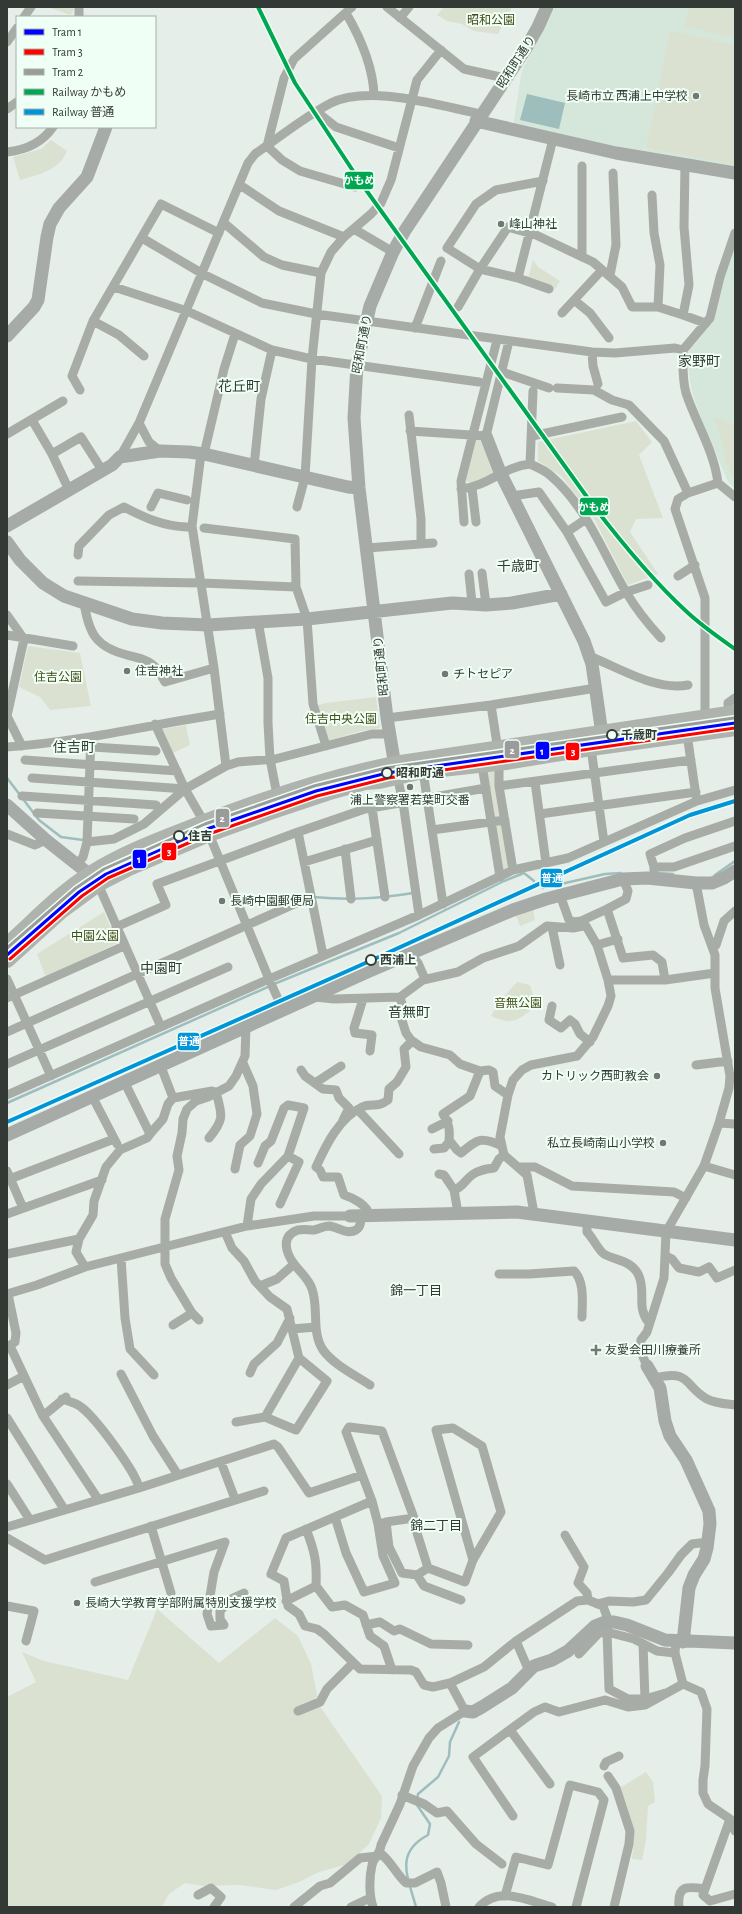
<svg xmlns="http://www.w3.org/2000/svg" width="742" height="1914" viewBox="0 0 742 1914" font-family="'Alegreya Sans','Noto Sans JP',sans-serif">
	<rect width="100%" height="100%" fill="#e5eee8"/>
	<path fill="#d5e6db" d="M555 7H735V169L618 150 513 126 522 70 540 38Z
		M735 247V488L728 482 701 418 691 388 687 356 689 350 707 329 713 318 723 280Z"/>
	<path fill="#dbe1d1" d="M48 7H74L73 12 70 15Z
		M444 7H512L498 34 474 31 462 24 447 21 437 15Z
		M689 7H735V38L684 26Z
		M670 31 735 45V165L646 148Z
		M51 140 67 151C60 170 38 175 20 180L13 157 41 149Z
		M533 260 538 267 560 281 555 289 528 278Z
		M714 417 735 425V482L725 462 724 449Z
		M636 421 652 442 639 455 663 518 636 519 630 532 658 574 628 585 592 515 561 476 538 461V442Z
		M475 437 479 438 495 472 474 484 465 481Z
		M28 646 80 653 91 706 50 710 40 697 19 687Z
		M376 697 380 728 361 731 328 741 318 705 326 703Z
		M186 725 190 745 173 753 162 729Z
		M497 765 503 818 492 819 484 767Z
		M504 821 511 867 501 872 493 822Z
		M533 909 535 920 520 926 516 916Z
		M104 912 117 943 46 978 37 954Z
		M517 982 530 985 533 995 530 1011C514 1023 510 1024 491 1016L499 1002Z
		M157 1609 219 1663 275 1618 298 1636 311 1664 319 1705 382 1796 381 1818 369 1844 348 1864 319 1872 299 1882 276 1890 239 1885 203 1886 185 1883 169 1894 162 1907H7V1697L36 1682 22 1652 44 1661 128 1680Z
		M646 1772 653 1782 655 1802 648 1806 646 1840 642 1860 632 1859 634 1839 618 1789Z"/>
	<path fill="#9ebdbd" d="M527 94 565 103 559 129 520 120Z"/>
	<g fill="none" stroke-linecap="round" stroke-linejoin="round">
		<path stroke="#9ebdbd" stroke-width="2.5" d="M7 778 20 795
			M23 799 39 820 61 837 83 840
			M658 873 673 874
			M715 875 735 861
			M543 888 605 874 621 873
			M313 897C349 900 377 899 413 893
			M274 984 399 933 504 881 524 873 534 881
			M7 1103 270 986
			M417 1800 418 1794 438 1777 449 1756 450 1742 459 1722
			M416 1907C408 1877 394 1853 428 1835L430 1824 417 1805"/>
		<path stroke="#a8aca7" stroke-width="9" d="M352 7 294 59 284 78 267 146 282 160 300 171 355 187
			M387 7 464 69 505 78
			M346 13C360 37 373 67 374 95
			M24 17 31 7
			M79 17V7
			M400 18 409 7
			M7 42 17 28
			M7 109 17 102
			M317 112 336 127 399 148
			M7 152C26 150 42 143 53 127
			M582 166V257
			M543 181 496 190 476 204 447 248 480 269 518 278 549 289
			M240 185 279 211 344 237
			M652 195 654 233 660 265 658 307
			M224 223 264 257 282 265 321 273
			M354 229 393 252
			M735 233 720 277 710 318 683 350C683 364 682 379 686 393 696 423 714 451 718 483L735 497
			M142 238 203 274 262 303 316 314 592 352 615 353 675 348 683 350
			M610 275 616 245 613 173
			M518 278 553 139
			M114 287 187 311 272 350 312 359 479 382
			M574 300 590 313 609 338
			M458 307 480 269 508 227 536 235 593 262 622 287 632 307H658L683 315 689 285 684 227 685 164
			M562 313 601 271
			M683 315 705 323
			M93 321 119 335 144 356
			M415 328 441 261
			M592 352 593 366 598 384
			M502 372 549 388
			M557 388 594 390 612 400 629 405 664 441 688 493
			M80 390 72 376 93 321 161 204 219 233
			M533 391 530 464C537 467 546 471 551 476 586 506 603 553 626 592 636 609 648 624 661 638
			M409 415 421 519V543
			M32 420 52 454 69 490
			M139 423 149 442 160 451
			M410 431 486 436 509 341
			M7 434 63 401
			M532 436 622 417
			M52 454 81 437 102 470
			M201 454 192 526 214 668 226 766
			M204 454 224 369 235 334
			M120 457 139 423 248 163 255 154C280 137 304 117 331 103 369 84 440 106 481 114
			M254 466 261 399 272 350
			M472 488 476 522
			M461 489C486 487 503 467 530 464
			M512 496 539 492 567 532 606 602 626 592 648 585
			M151 507 158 493 187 500
			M297 507 305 477 312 359 321 273 331 252 344 237 371 214 381 203 391 180 417 80 441 50
			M464 522 461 481 497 340
			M567 532 586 519
			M367 548 433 543
			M78 555 79 546 109 515 124 507C145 518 163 526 187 527
			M482 573 486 605
			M469 574 472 603
			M678 576 695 565
			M78 581 202 583 296 587 295 539 204 528
			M296 587 307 619 313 704 326 746
			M84 603C89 634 96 647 127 655 136 657 146 659 153 665 158 668 162 677 165 682L214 668
			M7 615 24 639 7 716 22 746
			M258 621 268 678V723L270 759 277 795
			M7 635 73 646
			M589 656C620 668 655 691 688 685
			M491 705 499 757V786L513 870
			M729 714 728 703 735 698
			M387 718 491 705 596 688
			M705 718V598L675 509 678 499 688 493 718 483
			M155 724 185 789 204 822 269 979 283 1010
			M687 734 696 796
			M7 747C79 742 149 725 220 714
			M92 747 156 751
			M591 748 604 842
			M25 760 177 771
			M482 765 500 877
			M423 771 443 904
			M397 776 403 802 419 915
			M32 778 185 789
			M535 782 546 863
			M499 786 691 760
			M22 796 156 805
			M372 808 385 897
			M37 813 134 819
			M540 814 696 792
			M432 830 505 820
			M298 832 323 955
			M7 834 35 845 46 840
			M87 842 114 839 144 824 185 789 226 766 238 762 275 759 372 734H389
			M345 849 351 899
			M304 862 377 840
			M77 865 83 857 87 842 91 737
			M654 867H674L735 846
			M654 878V867L650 854 685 838 735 821
			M98 884 161 1027
			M607 909 623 958 653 955 662 962 665 980
			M581 921 607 909 626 899 628 891 623 879
			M116 927 166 905 157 884 298 832 365 809 486 788
			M552 927 560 965
			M597 945 618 939
			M713 948 716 945 724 921 735 911
			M410 953 418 963 425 979
			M7 979 51 1076
			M608 980H665L715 973
			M315 997 334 999 400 997 423 980 458 972 483 958 519 946 547 926 573 928 583 926
			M400 997 402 1004 400 1014 406 1033 411 1040 421 1047 450 1055 460 1064 480 1071 489 1070 493 1072 495 1086 508 1095
			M7 998 124 946
			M363 999 354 1028 355 1033 372 1035 370 1051
			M552 1006 549 1020 561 1028 570 1020 575 1024 580 1034 590 1042
			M7 1032 310 897
			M7 1064 228 967
			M160 1064 173 1098
			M696 1065 728 1061
			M301 1070 305 1076 323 1089 336 1090 339 1098 349 1108 343 1120
			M480 1071 470 1096 443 1114C449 1123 450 1130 449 1140L457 1150 461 1153C478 1139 481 1136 502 1146
			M124 1081 150 1134
			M315 1083 341 1066
			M7 1095 269 979 419 915 513 870 568 858 697 801 735 790
			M92 1096 117 1144
			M358 1110 399 1154
			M719 1123 735 1124
			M432 1129 448 1121
			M434 1149 444 1148 450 1141
			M704 1166 735 1175
			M518 1167H535L572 1186 674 1192 686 1198
			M235 1169 240 1145 250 1136 257 1114 253 1086 243 1063
			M7 1171 23 1208
			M439 1174 444 1175 454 1190
			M7 1180 114 1139
			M280 1204 299 1162 288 1156
			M458 1213 454 1190C463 1187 464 1181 472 1175 478 1170 486 1169 494 1168L499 1159 504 1155
			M534 1213 527 1175 504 1155 500 1137 508 1095 513 1080 522 1070 531 1065 577 1056 593 1037 608 1006 611 996 608 980 597 945 586 926 581 921 574 922 569 920 560 895
			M7 1214 102 1180
			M370 1216C367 1205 354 1198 344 1195L338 1177H323L320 1170 316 1167C326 1145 339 1118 362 1107 372 1102 376 1109 388 1100L389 1089 397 1082 406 1067 404 1049 412 1041
			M587 1220V1232C593 1238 599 1251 604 1254 616 1261 632 1260 639 1276 646 1293 636 1307 649 1323
			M247 1226 251 1199 261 1184 288 1156 304 1108 288 1105 284 1108 271 1141 265 1146 258 1163
			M225 1232 232 1248 244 1261 255 1281 270 1297 287 1309 299 1358 265 1417 236 1422
			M7 1254 79 1239
			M666 1256 672 1259 679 1268 699 1272 709 1267 717 1278 735 1270
			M121 1258 125 1318 130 1349 154 1375
			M294 1264C300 1272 309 1279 312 1289 319 1308 311 1332 323 1350 334 1365 355 1375 370 1385
			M85 1267 76 1252 79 1239 93 1215 94 1201 106 1167 120 1150 147 1138 150 1134 163 1119 168 1104 173 1098 212 1091 216 1092C222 1115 225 1119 209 1138
			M499 1274H529L574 1271C585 1282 582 1302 582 1317
			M260 1286 277 1279 294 1264C286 1253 280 1236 298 1230 303 1229 309 1230 314 1230 319 1229 323 1226 329 1226 338 1227 347 1235 356 1230 361 1227 361 1221 361 1216
			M7 1294 37 1285 85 1267 247 1226 314 1216H350
			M199 1320 192 1313 171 1278 165 1264V1219L179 1170 177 1156 182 1133 183 1119 187 1109 196 1101 208 1097 229 1086 236 1076 245 1056 246 1027
			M173 1325 192 1313
			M292 1329 316 1327
			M10 1346 43 1416 98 1499
			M7 1347 15 1342 16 1333 8 1294
			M647 1366 640 1350 641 1340 647 1332 664 1278 666 1232 704 1166 719 1123 729 1088 730 1076 715 988V955L704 925 696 883
			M250 1373 254 1364 277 1343 290 1318
			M121 1374 153 1436 178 1475
			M655 1378C691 1369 684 1386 707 1399 714 1403 727 1404 735 1405
			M7 1385 24 1376
			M62 1399C68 1401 76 1403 81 1407 95 1417 136 1472 139 1488
			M43 1416 66 1397
			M265 1417 296 1430 327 1381 299 1358
			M7 1418 64 1509
			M221 1462 235 1499
			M7 1484 30 1520
			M372 1501 286 1538 271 1574 284 1581 288 1606 299 1614 305 1626 317 1629 324 1634 360 1669 411 1670 416 1672 424 1685 433 1687 450 1683
			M335 1517 346 1553 364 1592 395 1583 383 1556 378 1524
			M386 1522 414 1518 382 1431 349 1427 346 1432 372 1501 378 1524 386 1522 389 1547 402 1573 417 1575 428 1568 465 1582 473 1560 501 1512 482 1446 453 1428 436 1430 473 1560
			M151 1526 171 1593
			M7 1527 139 1488 274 1444 278 1447 309 1493 362 1475
			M417 1533 428 1568
			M565 1535 584 1567 578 1583 587 1593 588 1600
			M7 1538 45 1560 264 1491
			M417 1575 424 1586 461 1600
			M95 1582 225 1542 214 1572 207 1614 211 1626 224 1625 220 1619V1611L231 1599 244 1593
			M316 1586 332 1607 345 1605 363 1615 370 1636 384 1646 392 1670
			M286 1601 316 1586C317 1562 315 1552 306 1529
			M597 1604 609 1601 633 1602 646 1600 668 1573 681 1555 692 1544 708 1542
			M7 1606 34 1611 26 1641
			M366 1625 380 1622 394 1631 400 1629 431 1644 468 1645
			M516 1641 529 1671
			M676 1641 675 1653 683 1684 701 1692 707 1709 705 1766 703 1780V1793L708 1804 730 1819 735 1831
			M643 1644 645 1699
			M579 1654 599 1633 607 1632 634 1639 657 1651 675 1653
			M298 1711 320 1702 327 1689 353 1663
			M510 1730 550 1784
			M604 1766 606 1762 619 1756
			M608 1776 616 1788 630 1831 629 1844 614 1907
			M402 1795 424 1804 437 1813 447 1811 476 1844 502 1864
			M513 1816 473 1757 534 1712 545 1707 559 1712 605 1700 628 1707 645 1705 683 1684
			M380 1853C391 1861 396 1874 406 1883H415L437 1872 441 1883 446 1907
			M705 1889 703 1895 710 1901 735 1894
			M198 1895 211 1888 221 1897 214 1907
			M505 1896 516 1857 548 1865 570 1785 598 1792 604 1800 576 1907
			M294 1907 320 1886 330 1883 360 1858 378 1856
			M351 1907 370 1898
			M373 1907C369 1895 369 1878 372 1865 373 1858 380 1855 381 1845L400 1804 413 1766 429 1738 438 1728 465 1711 450 1683 484 1667 516 1641 577 1601 588 1600 603 1606 609 1622 607 1632 609 1689 628 1699H645L669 1692
			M479 1907C499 1885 529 1901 552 1907
			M679 1907C677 1885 687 1886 705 1889L730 1819"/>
		<path stroke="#a6aba7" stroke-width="13" d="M476 121 616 153 735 173
			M7 336 34 307 38 300 47 237 50 224 59 208 87 177 106 127
			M486 436 500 472 584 641 592 664 603 741
			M7 526 112 465 120 457 160 451 189 452 204 454 348 487 359 488
			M7 542 20 560 43 583 64 596 132 619 162 623 208 625 307 619 452 603 486 605 512 603 561 594
			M396 772 387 718 359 488 354 418 357 365 370 306 393 252 404 232 525 50 538 27 547 7
			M7 805 46 840 89 874
			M7 1135 367 972 513 910 546 899 623 879 647 878 696 883H712L724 878 735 871
			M350 1216 517 1212 735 1240
			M647 1366 660 1388 665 1421 670 1436 686 1460 709 1511 710 1524 707 1548 704 1559 694 1575 689 1588 683 1642
			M465 1711 473 1712 482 1707 512 1688 534 1666 552 1660 568 1651 595 1626 605 1622H614L627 1625 665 1640 735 1643"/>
		<path stroke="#aeb3ad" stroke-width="16" d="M7 945C34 921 60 893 90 874 123 853 161 839 197 825 263 799 325 778 394 764L735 713
			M7 960 61 911 98 884 129 868 209 834 267 813 333 791 365 782 379 781 423 771 506 762 591 748 735 728"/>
		<g stroke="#f0fff6" stroke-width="7">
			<path id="rail-1" d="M258 7 295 83 361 183 592 504C621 542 651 579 687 612 702 626 718 637 735 649"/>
		</g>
		<g stroke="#f0fff6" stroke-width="7">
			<path id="rail-2" d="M7 1122 361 965 690 815 735 801"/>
		</g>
		<use href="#rail-1" stroke="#00a651" stroke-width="4"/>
		<use href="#rail-2" stroke="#0095d9" stroke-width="4"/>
		<g stroke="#f0fff6" stroke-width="6">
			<path id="tram-1" d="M7 955 79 892 106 874 207 829 316 791 387 773 735 723"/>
		</g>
		<g stroke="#f0fff6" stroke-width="6">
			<path id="tram-2" d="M10 959 82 896 108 878 209 834 317 796 388 778 735 728"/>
		</g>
		<g stroke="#f0fff6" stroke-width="6">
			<path id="tram-3" d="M7 948 76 888 104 869 205 824 314 786 386 768 734 718"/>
		</g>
		<use href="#tram-1" stroke="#00f" stroke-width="3"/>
		<use href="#tram-2" stroke="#f00" stroke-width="3"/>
		<use href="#tram-3" stroke="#999c9a" stroke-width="3"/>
	</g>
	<g fill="#717974" stroke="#f0fff6" stroke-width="1.5">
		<circle cx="696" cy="96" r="4"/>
		<circle cx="501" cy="224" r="4"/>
		<circle cx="127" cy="671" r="4"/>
		<circle cx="445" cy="674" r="4"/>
		<circle cx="410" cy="787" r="4"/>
		<circle cx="222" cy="901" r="4"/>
		<circle cx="657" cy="1076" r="4"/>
		<circle cx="663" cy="1143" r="4"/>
		<path d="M594 1344h4v4h4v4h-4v4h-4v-4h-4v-4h4z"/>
		<circle cx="77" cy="1603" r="4"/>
	</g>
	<g fill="#f0fff6" stroke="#333a35" stroke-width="2">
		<circle cx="612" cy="735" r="5"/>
		<circle cx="387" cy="773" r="5"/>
		<circle cx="179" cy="836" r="5"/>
		<circle cx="371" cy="960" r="5"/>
	</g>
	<g text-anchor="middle" stroke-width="4" stroke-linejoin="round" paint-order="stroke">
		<g font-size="12" fill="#464c17" stroke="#f0fff6">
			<text x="491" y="24">昭和公園</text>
			<text x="58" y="681">住吉公園</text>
			<text x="341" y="723">住吉中央公園</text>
			<text x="95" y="940">中園公園</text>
			<text x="518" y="1007">音無公園</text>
		</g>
		<g font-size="12" fill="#333a35" stroke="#f0fff6">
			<text transform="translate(516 62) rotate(-57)" y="4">昭和町通り</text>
			<text transform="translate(362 344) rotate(-79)" y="4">昭和町通り</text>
			<text transform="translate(381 666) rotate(-96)" y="4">昭和町通り</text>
		</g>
		<g font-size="12" fill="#333a35" stroke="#f0fff6" text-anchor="start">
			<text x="688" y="100" text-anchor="end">長崎市立 西浦上中学校</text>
			<text x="509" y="228">峰山神社</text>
			<text x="135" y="675">住吉神社</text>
			<text x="453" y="678">チトセピア</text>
			<text x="410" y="804" text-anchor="middle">浦上警察署若葉町交番</text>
			<text x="230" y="905">長崎中園郵便局</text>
			<text x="649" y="1080" text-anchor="end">カトリック西町教会</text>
			<text x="655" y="1147" text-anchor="end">私立長崎南山小学校</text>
			<text x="605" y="1354">友愛会田川療養所</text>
			<text x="85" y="1607">長崎大学教育学部附属特別支援学校</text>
		</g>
		<g font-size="12" font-weight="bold" fill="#333a35" stroke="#f0fff6" text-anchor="start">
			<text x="621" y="739">千歳町</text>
			<text x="396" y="777">昭和町通</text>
			<text x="188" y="840">住吉</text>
			<text x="380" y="964">西浦上</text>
		</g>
		<g font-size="13" fill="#333a35" stroke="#f0fff6">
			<text x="416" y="1295">錦一丁目</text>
			<text x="436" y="1530">錦二丁目</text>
		</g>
		<g font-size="14" fill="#333a35" stroke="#f0fff6">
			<text x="699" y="366">家野町</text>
			<text x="239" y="391">花丘町</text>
			<text x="518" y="571">千歳町</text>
			<text x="74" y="752">住吉町</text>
			<text x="161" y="973">中園町</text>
			<text x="409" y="1017">音無町</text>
		</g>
	</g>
	<g stroke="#f0fff6" stroke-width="1.5">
		<rect x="344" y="171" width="30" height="19" rx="4" fill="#00a651"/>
		<rect x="579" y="497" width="30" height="19" rx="4" fill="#00a651"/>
		<rect x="504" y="740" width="16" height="19" rx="4" fill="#999c9a"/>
		<rect x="535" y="741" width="15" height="19" rx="4" fill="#00f"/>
		<rect x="565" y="742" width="15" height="19" rx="4" fill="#f00"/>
		<rect x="215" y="808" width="15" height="20" rx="4" fill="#999c9a"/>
		<rect x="161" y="842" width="16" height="19" rx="4" fill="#f00"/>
		<rect x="132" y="849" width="15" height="20" rx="4" fill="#00f"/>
		<rect x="540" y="868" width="23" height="20" rx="4" fill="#0095d9"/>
		<rect x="177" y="1032" width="23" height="19" rx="4" fill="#0095d9"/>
	</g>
	<g font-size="11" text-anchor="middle" font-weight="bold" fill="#fff">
		<text x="359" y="184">かもめ</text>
		<text x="594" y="511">かもめ</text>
		<text x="512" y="754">2</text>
		<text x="542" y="755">1</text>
		<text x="573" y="755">3</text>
		<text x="222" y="822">2</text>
		<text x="169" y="855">3</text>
		<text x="139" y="863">1</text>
		<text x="552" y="882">普通</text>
		<text x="189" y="1045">普通</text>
	</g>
	<rect width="742" height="1914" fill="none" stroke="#333a35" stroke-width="16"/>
	<rect x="16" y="16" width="140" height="112" fill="#f0fff6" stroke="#a4b0a9"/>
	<rect x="24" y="29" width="20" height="6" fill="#0000ff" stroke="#a4b0a9"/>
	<text x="52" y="36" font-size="12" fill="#333a35">Tram 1</text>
	<rect x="24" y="49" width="20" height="6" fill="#ff0000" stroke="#a4b0a9"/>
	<text x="52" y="56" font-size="12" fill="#333a35">Tram 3</text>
	<rect x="24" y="69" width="20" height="6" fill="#999c9a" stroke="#a4b0a9"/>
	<text x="52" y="76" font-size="12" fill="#333a35">Tram 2</text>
	<rect x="24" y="89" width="20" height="6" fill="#00a651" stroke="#a4b0a9"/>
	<text x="52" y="96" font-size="12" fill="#333a35">Railway かもめ</text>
	<rect x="24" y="109" width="20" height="6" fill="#0095d9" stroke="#a4b0a9"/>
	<text x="52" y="116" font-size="12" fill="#333a35">Railway 普通</text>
</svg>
